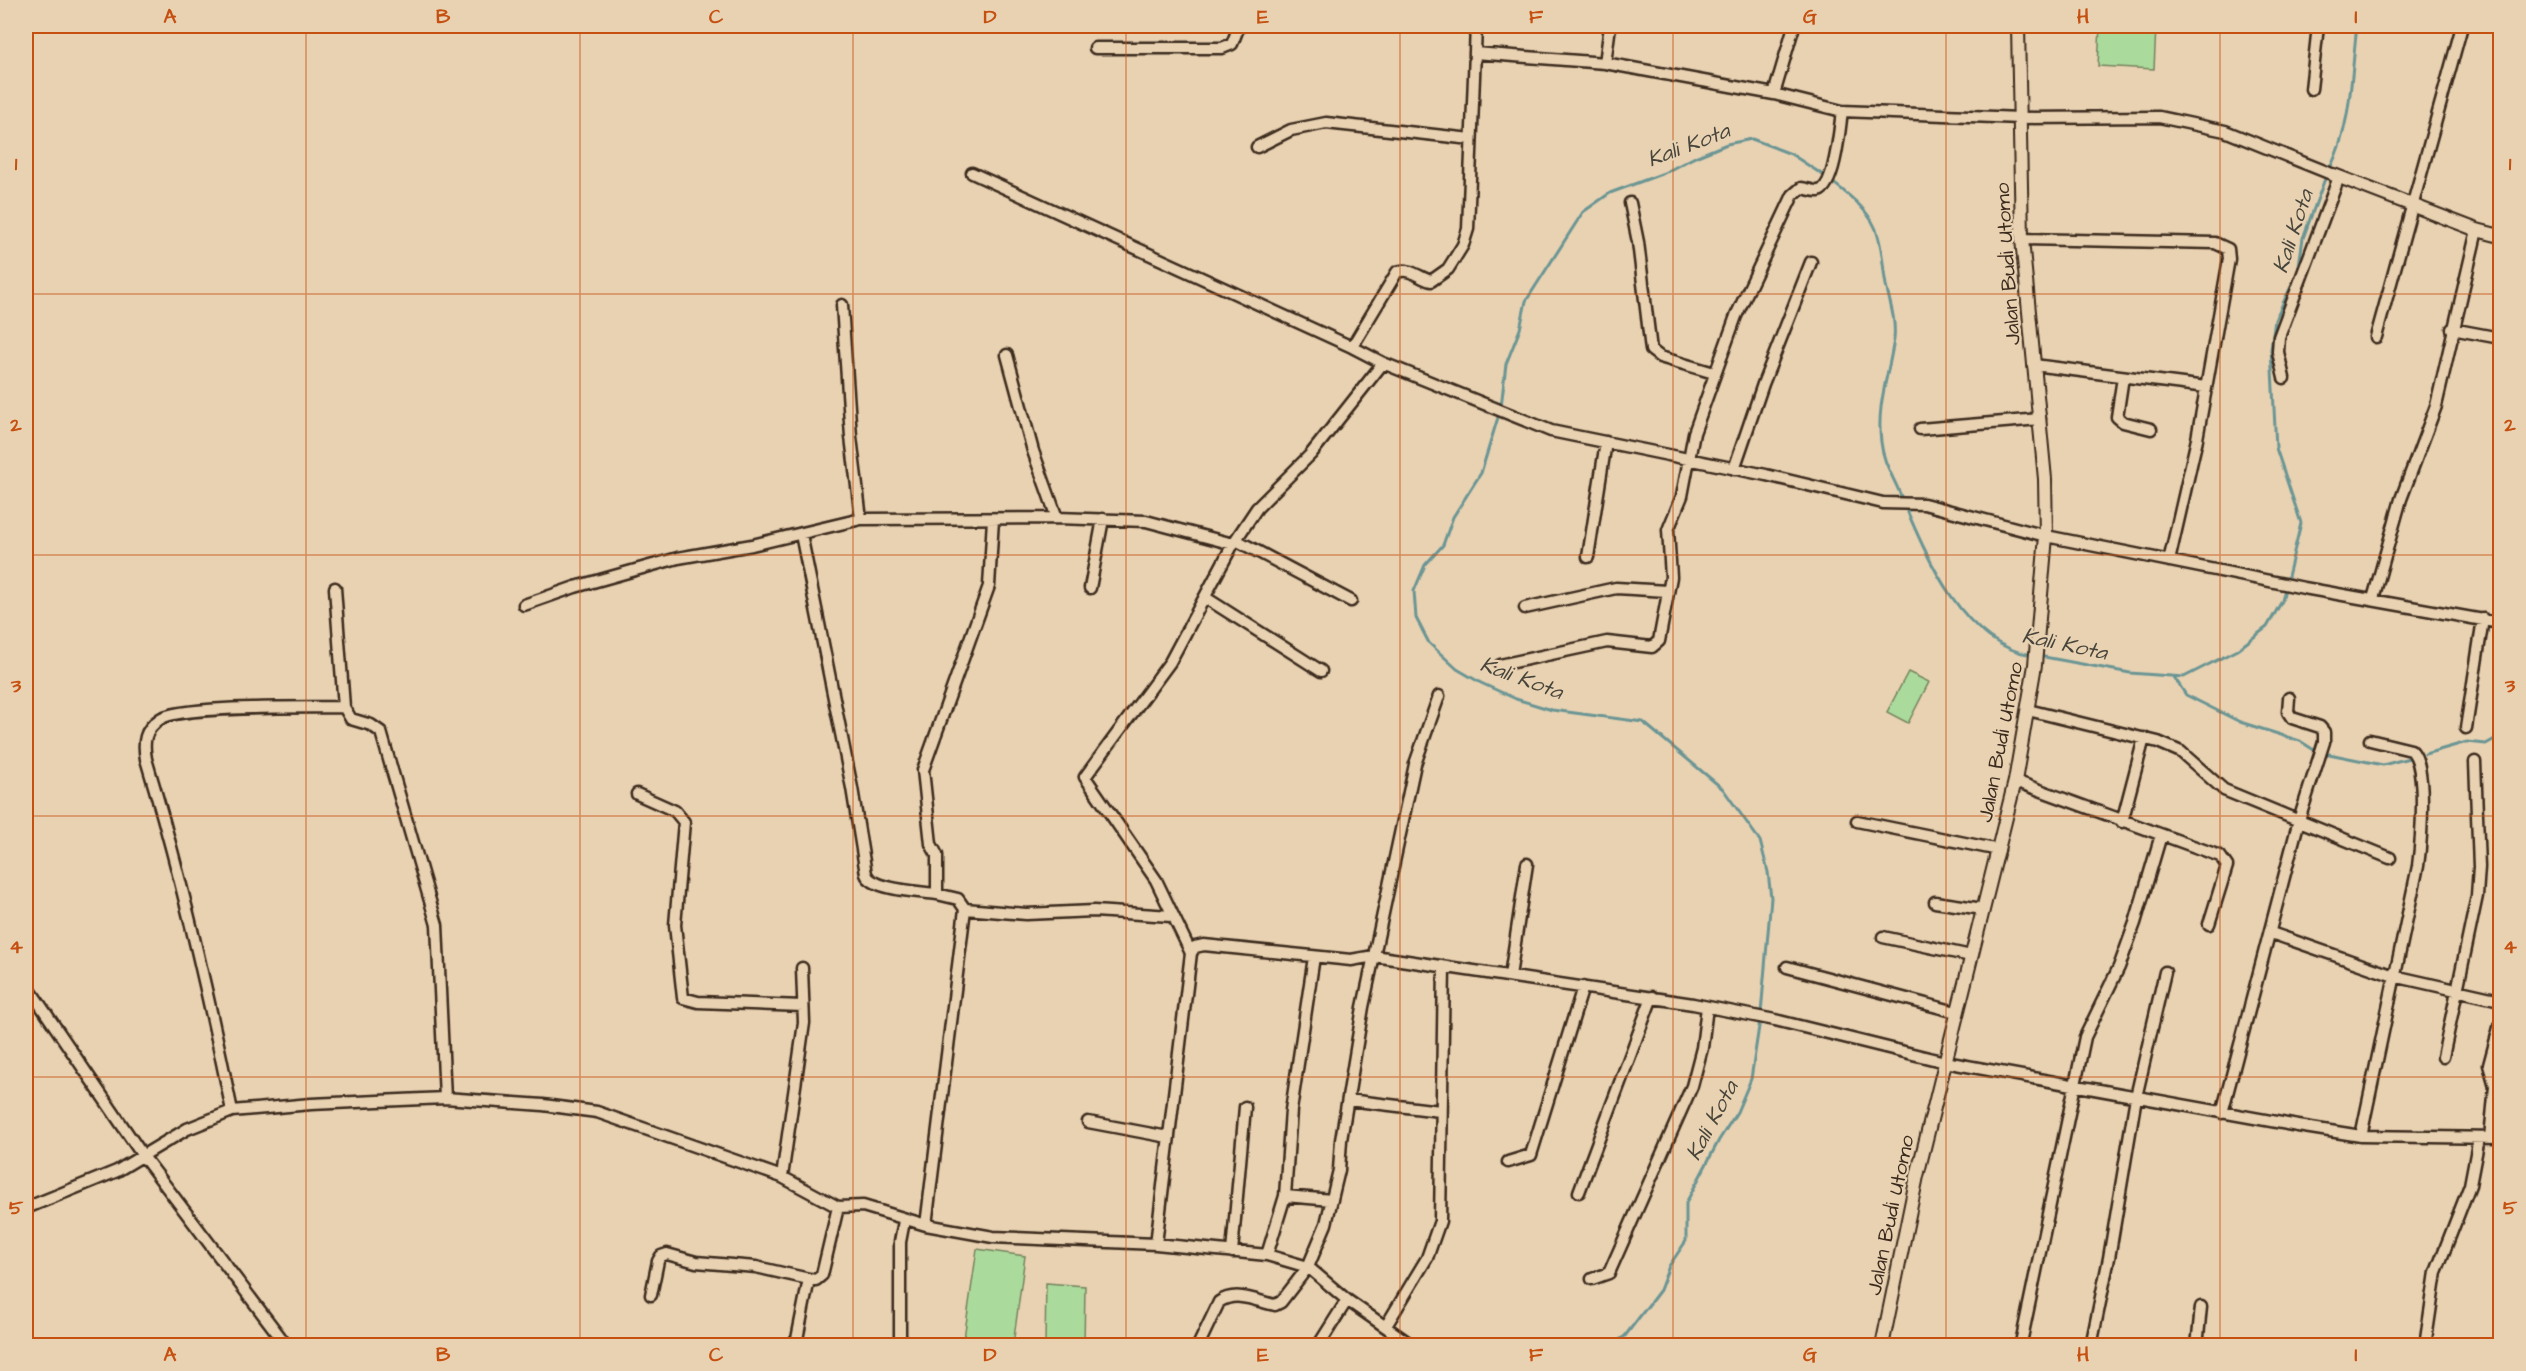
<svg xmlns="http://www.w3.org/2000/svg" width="2526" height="1371" viewBox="0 0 2526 1371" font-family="'Architects Daughter',sans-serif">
	<rect width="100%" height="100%" fill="#e9d2b2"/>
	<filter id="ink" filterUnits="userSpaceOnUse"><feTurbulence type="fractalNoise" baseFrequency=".0167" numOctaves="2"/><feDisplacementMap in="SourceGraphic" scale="12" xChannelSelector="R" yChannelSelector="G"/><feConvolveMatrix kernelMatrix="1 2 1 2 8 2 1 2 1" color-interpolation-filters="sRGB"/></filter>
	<g filter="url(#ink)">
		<path fill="#abdb9c" stroke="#73825d" stroke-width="1.5" d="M2100 26H2156L2154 69 2098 66Z
			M1908 672 1929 682 1908 723 1887 712Z
			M977 1249 1025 1256 1013 1345H963Z
			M1046 1283 1085 1286 1084 1345H1045Z"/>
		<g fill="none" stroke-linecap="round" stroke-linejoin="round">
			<path stroke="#6b9594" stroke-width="3" d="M2329 170C2352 127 2351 73 2357 26
				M1831 181C1849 195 1873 213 1878 236 1883 252 1883 269 1886 285 1890 304 1896 319 1894 339 1889 375 1876 405 1881 442 1883 461 1891 473 1898 489 1923 548 1960 645 2032 655
				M1501 407 1506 364 1520 329 1526 301 1583 212 1610 193 1664 173 1695 157 1727 144 1752 139 1791 154 1826 177
				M1499 414 1481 473 1453 517 1443 545 1425 565 1414 591 1416 618 1429 643 1457 669 1481 683 1516 699 1552 710 1643 722 1723 789 1760 841 1768 872 1771 898 1761 1013
				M2039 656 2130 673 2184 677 2237 650 2267 627 2282 601 2301 523 2276 448 2271 349 2275 320 2298 272 2303 238 2326 176
				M2174 677 2186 695 2240 722 2300 741 2314 750
				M2329 754 2383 765 2409 758
				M2425 754 2467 742 2486 744 2500 736
				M1611 1346 1625 1336 1660 1290 1669 1266 1686 1241V1203L1719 1140 1737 1112 1751 1079 1760 1020"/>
			<g stroke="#3b2a1e" stroke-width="15">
				<path id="minor" d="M1476 26 1468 229 1463 245 1448 269 1431 281C1419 278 1410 267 1397 272L1352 347 1383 363 1551 431 1766 475 1883 503 1924 504 2046 536 2304 588 2500 623
					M1095 48H1222L1232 44 1239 26
					M1475 53 1605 63 1774 94 1842 111 2020 118 2159 117 2225 131 2334 175
					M1605 63 1610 26
					M2311 89 2318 26
					M1774 94 1794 26
					M1257 147 1291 130 1326 123 1471 139
					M972 173 1352 347
					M1630 203 1638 242 1651 350 1660 357 1714 373
					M2022 239 2215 243 2228 249 2229 259 2197 439 2169 561
					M842 305 851 437 861 519
					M2452 329 2500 338
					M2376 337 2462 26
					M1007 355 1033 451 1057 518
					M2034 365 2206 387
					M2123 377 2117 417 2123 422 2151 429
					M2284 378 2278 352 2279 337 2339 177
					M1920 429 2040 419
					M1734 469 1763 384 1811 262
					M801 534 852 788 866 874C872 890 920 892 937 894
					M1236 540 1351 601
					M1588 557 1606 442
					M335 588 344 707 351 719 371 725 381 732 437 925 445 1098
					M1090 588 1103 519
					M1206 598 1321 671
					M2373 599 2401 499 2436 406 2477 230
					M524 605 575 587 678 558 752 545 861 519 1057 518 1146 521 1233 544
					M1525 608 1616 588 1667 591
					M1500 665 1607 642 1652 647 1659 641 1671 577 1668 530 1682 496 1694 433 1736 316 1793 195 1801 188C1806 188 1814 192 1819 191 1835 186 1840 126 1842 111
					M2028 710 2158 742 2181 752 2224 790 2390 858
					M2466 728 2483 619
					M2015 781 2220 856 2227 866 2209 924
					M637 794 675 811 684 822 675 925 683 998 698 1002 803 1006
					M1857 821 1999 850
					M2122 822 2144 738
					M1935 902 1983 909
					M965 909 1026 914 1094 911 1171 916
					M2271 933 2394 976 2500 1000
					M1883 937 1971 956
					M1191 953 1156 880 1085 777 1170 662 1233 544 1257 508 1311 454 1383 363
					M1787 967 1956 1012
					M1510 976 1527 864
					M26 984 143 1156 287 1346
					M2443 1057 2477 896 2479 867 2475 762
					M1348 1100 1440 1111
					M232 1111C208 992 181 875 146 759 143 742 144 730 160 719 179 705 312 708 344 707
					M2222 1113 2299 820 2324 742V732L2320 727 2292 718 2288 712 2289 698
					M1088 1122 1168 1137
					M2361 1136 2418 866C2421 843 2428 764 2411 750L2370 740
					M2490 1138 2495 1086 2489 1065 2500 1024
					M1508 1162 1531 1155 1583 987
					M782 1177 804 1023 802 968
					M1579 1192 1652 997
					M1285 1196 1332 1200
					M26 1208 117 1171 187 1129 232 1111 311 1104 445 1098 543 1105 597 1112 782 1177 838 1207 863 1206 926 1225 993 1237 1156 1244 1267 1255 1308 1267 1347 1300 1413 1346
					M926 1225 965 909 958 899 937 894V855L931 844 923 770 989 586 993 519
					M1156 1244 1191 953 1195 947 1204 945 1351 960 1374 956 1693 1004 1775 1020 1945 1062 2298 1126 2361 1136 2500 1138
					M1232 1252 1245 1107
					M1267 1255 1285 1196 1291 1110 1314 957
					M1592 1279 1609 1273 1692 1086 1702 1048 1707 1007
					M651 1295 658 1261 661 1256 667 1254 696 1262 756 1267 809 1279
					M1386 1326 1427 1258 1440 1221 1444 967
					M2021 1343 2085 1037 2119 967 2135 923 2161 835
					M683 1346H689
					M791 1346 797 1339 809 1279 816 1280 822 1275 838 1207
					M900 1346V1242L904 1221
					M1198 1346 1219 1302C1236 1290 1256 1301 1275 1305L1281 1302 1308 1267 1326 1224 1339 1170 1341 1140 1363 1007 1415 764 1439 696
					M1318 1346 1347 1300
					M2091 1346 2109 1258 2136 1097 2165 972
					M2197 1346 2201 1307
					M2425 1346 2436 1272 2470 1185 2479 1138"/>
			</g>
			<g stroke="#3b2a1e" stroke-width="16">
				<path id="tertiary" d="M2334 175 2477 230 2500 236
					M1882 1346 1917 1176 2015 781 2035 665 2046 536 2045 479 2022 239 2018 26"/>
			</g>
			<use href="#minor" stroke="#e9d2b2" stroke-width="10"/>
			<use href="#tertiary" stroke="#e9d2b2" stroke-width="12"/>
		</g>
	</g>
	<path fill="none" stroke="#c55010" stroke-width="1.5" stroke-opacity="0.55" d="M306 26V1346M580 26V1346M853 26V1346M1126 26V1346M1400 26V1346M1673 26V1346M1946 26V1346M2220 26V1346M26 294H2500M26 555H2500M26 816H2500M26 1077H2500"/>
	<g text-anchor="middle" stroke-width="4.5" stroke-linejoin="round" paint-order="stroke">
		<g font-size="21" fill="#3b2a1e" stroke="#e9d2b2">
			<text transform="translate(2007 264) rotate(-94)" y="7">Jalan Budi Utomo</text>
			<text transform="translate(2000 742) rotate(-79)" y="7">Jalan Budi Utomo</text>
			<text transform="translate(1890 1215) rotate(-78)" y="7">Jalan Budi Utomo</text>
		</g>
		<g font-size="22" font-style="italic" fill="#47453b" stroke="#e9d2b2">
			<text transform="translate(1688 144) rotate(-21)" y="8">Kali Kota</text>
			<text transform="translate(2292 231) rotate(-72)" y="8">Kali Kota</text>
			<text transform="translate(2065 643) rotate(12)" y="8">Kali Kota</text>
			<text transform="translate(1522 677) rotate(20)" y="8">Kali Kota</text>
			<text transform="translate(1711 1120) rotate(-62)" y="8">Kali Kota</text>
		</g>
	</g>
	<rect width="2526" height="1371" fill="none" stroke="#e9d2b2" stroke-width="66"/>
	<rect x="33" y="33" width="2460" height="1305" fill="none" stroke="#c55010" stroke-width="2"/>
	<g font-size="20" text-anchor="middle" font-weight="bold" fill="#c55010">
		<text x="170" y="23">A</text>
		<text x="443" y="23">B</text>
		<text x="716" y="23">C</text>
		<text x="990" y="23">D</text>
		<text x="1263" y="23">E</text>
		<text x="1536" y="23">F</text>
		<text x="1810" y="23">G</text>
		<text x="2083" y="23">H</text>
		<text x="2356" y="23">I</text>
		<text x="16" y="170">1</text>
		<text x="2510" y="170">1</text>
		<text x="16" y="431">2</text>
		<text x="2510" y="431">2</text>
		<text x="16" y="692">3</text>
		<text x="2510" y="692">3</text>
		<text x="16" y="953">4</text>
		<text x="2510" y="953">4</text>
		<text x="16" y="1214">5</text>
		<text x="2510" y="1214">5</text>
		<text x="170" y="1361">A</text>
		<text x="443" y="1361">B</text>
		<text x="716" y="1361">C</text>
		<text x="990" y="1361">D</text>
		<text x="1263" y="1361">E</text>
		<text x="1536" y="1361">F</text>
		<text x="1810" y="1361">G</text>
		<text x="2083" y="1361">H</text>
		<text x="2356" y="1361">I</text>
	</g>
</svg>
